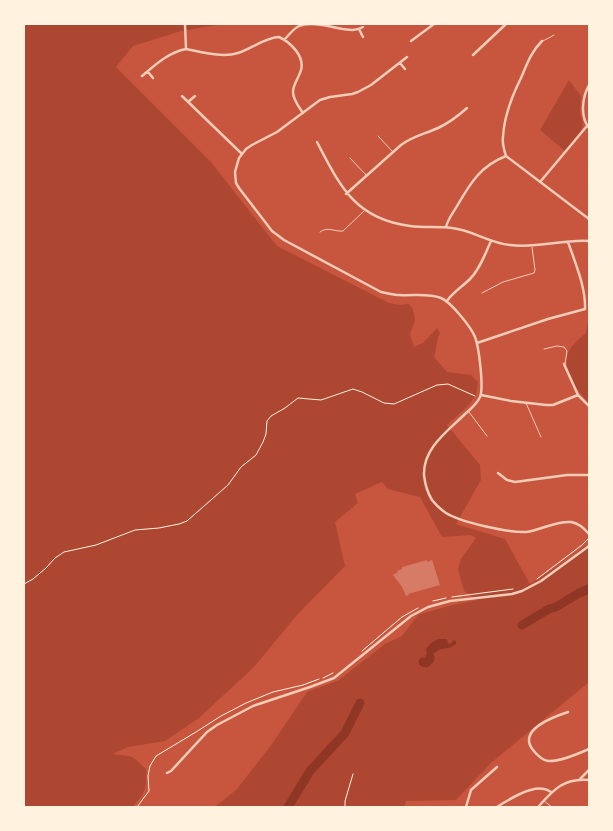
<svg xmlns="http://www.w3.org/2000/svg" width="613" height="831" viewBox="0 0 613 831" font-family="'Space Grotesk',sans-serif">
	<rect width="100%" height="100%" fill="#c8553d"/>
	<path fill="#ae4732" d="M24 24H223L181 31 133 46 116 67 210 161 277 246 389 303 400 305 409 304 413 309 415 320 410 334 414 347 423 343 437 328 440 333C436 341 437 348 434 357L447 372 471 375 478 382 476 395 467 407 447 425 480 465 481 480 456 524 505 539 530 584 570 558 585 546 589 545V682L491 763 456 800 406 801 404 807H215L237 789 272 744 307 692 339 680 385 644 402 636 418 615 452 605 477 600 464 591 458 569 461 559 476 538 471 535 442 537 420 497 388 489 382 482 355 494 358 503 335 522 345 566 296 616 254 667 199 718 165 741 128 747 113 754C117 755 124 755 129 756 136 758 141 765 146 769 147 788 145 794 132 807H24Z
		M569 80 581 96 580 112 583 125 580 132 565 151 540 130Z
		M589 316V403C575 388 556 363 574 344 577 340 582 337 586 333Z"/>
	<path fill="#8f3625" d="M438 639H447L448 643 450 644 454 640 456 641V644C446 652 441 644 431 657L427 655 426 649 431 643Z"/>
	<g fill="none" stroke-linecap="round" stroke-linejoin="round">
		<path stroke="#8f3625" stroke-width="9" d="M522 625 549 609 556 607 579 593 589 589
			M423 662 426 663 430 659V657
			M288 807 310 771 345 733 360 703"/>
	</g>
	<path fill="#d67c66" d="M427 560V562L432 560 440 585 408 594 409 595 406 596 402 587 393 575 398 572 397 571 402 569V567Z"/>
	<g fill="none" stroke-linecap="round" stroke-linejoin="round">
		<path stroke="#fff3e0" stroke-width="1" d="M537 579 582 545 589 538
			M24 584 33 579 46 568 55 558 64 552 96 545 135 530 159 528 179 524 187 521 228 485 241 467 256 455 263 442 266 434 267 421 271 416 285 408 298 398 321 400 353 389 362 392 384 403 394 404 437 385 448 384 475 396
			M452 597 513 589
			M433 601 446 598
			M362 651 402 617 418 608
			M323 678 333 673
			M137 807 149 791 148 776 150 766 156 756 196 732 221 716 246 703 273 692 303 685 319 679
			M345 807V801L353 774"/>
		<path stroke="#f1ccb7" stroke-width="1" d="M543 41 554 35
			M378 136 393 152
			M350 158 366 175
			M320 232C327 226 335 232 343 231L364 211
			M482 293 503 282 534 273 535 270 532 247
			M544 349 557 346 564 347 567 351 565 364
			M526 403 541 437
			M469 412 487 436
			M544 801 552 807"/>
		<path stroke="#f1ccb7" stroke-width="2.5" d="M185 24 186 49
			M359 29 363 37
			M284 40C289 35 293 29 299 26 310 21 331 27 343 29 351 30 356 31 363 27
			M411 41 434 24
			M542 41C531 52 527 64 521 78 512 96 504 117 503 137 502 144 504 150 506 156L589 219
			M473 55 506 24
			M407 57 371 85 358 92 352 94 330 97 320 100 277 132 252 145 246 149 239 158 235 172 236 183 239 188 272 231 284 240 381 292C387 293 393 295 399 295 413 296 428 293 441 298 451 302 471 327 475 337 479 347 484 388 480 397 477 404 471 409 465 414 448 431 423 448 424 475 425 484 427 492 432 500 436 505 440 509 446 513 460 522 509 533 526 532 541 530 555 521 571 522 578 523 584 528 589 534
			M400 63 405 69
			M148 72 153 78
			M142 76C155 65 169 52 186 49 202 52 222 58 238 53 251 49 266 37 279 37 290 42 305 56 301 70 299 78 293 84 293 92 293 100 299 107 303 113
			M589 85C582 98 580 116 589 128
			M182 96 242 154
			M188 102 195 96
			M317 142C340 186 355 219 410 226 424 228 438 226 452 228 472 230 489 243 510 245 536 249 563 239 589 241
			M540 182 587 126
			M346 194 401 145C413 136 425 134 438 128 449 123 458 116 467 108
			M446 227C448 219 453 213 457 206 470 184 480 166 506 156
			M447 301C453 292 462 287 470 279 480 269 485 254 491 241
			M477 343 548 319 585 309C586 288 575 262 568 242
			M564 364 578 395
			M481 395 511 401 546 405H553L578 395 589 406
			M498 473 507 480 515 482 567 475H589
			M568 712C553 717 517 730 533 750 537 755 542 760 548 761 558 762 580 753 589 749
			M167 773 171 771 207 732 217 725 253 706 310 687 334 678 411 616 428 607 450 601 512 594 522 591 541 581 589 546
			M580 779 589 770
			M466 807 471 790 497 767
			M497 807C508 800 530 786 544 789 545 789 550 791 551 792
			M538 807C554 789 564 778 589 780"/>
	</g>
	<rect width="613" height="831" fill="none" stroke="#fff3e0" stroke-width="50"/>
</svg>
